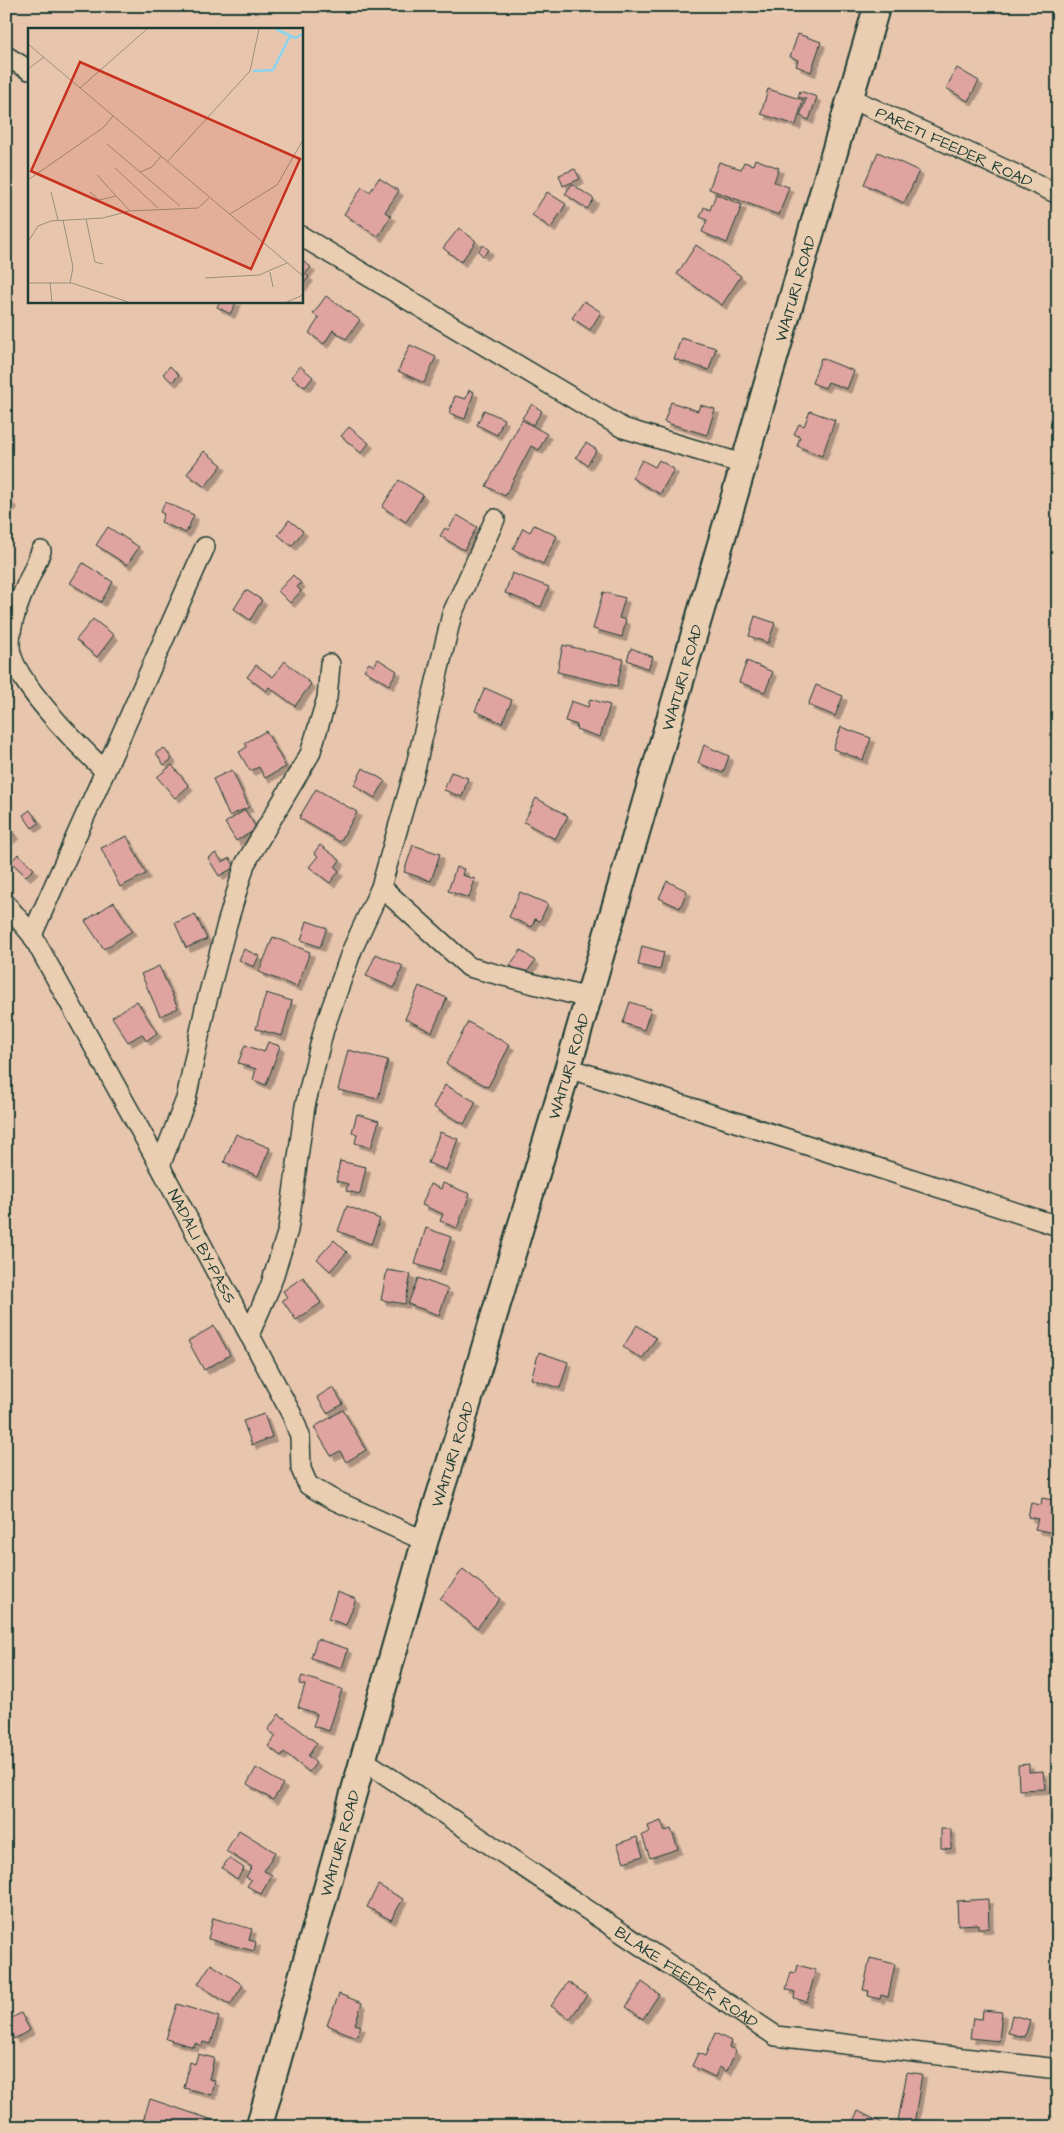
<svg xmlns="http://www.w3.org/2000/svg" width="1064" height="2133" viewBox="0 0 1064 2133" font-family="'Architects Daughter',sans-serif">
	<defs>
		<filter id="shadow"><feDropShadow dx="4.5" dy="4.5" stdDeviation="0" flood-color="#0004"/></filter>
	</defs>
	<rect width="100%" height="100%" fill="#e8c6ae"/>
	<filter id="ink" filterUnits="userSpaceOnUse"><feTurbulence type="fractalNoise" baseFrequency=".02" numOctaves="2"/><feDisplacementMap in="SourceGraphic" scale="10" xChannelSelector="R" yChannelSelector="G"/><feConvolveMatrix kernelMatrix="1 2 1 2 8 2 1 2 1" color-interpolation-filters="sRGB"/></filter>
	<g filter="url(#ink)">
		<path fill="#dfa4a0" stroke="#1f3d34" filter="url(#shadow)" d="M798 34 821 42 811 72 796 66 798 60 790 57Z
			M957 68 979 81 968 101 946 88Z
			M768 89 803 100 796 125 761 114Z
			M800 91 817 97 809 120 800 116 806 99 798 97Z
			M878 152 919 171 904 203 864 184Z
			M755 159 779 168 774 182 789 187 779 215 709 189 719 162 741 169 744 162 753 165Z
			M575 169 580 179 563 186 559 175Z
			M379 178 399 191 385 212 391 216 378 237 344 214 362 187 370 192Z
			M572 184 594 199 587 209 565 194Z
			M547 192 566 204 551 228 532 215Z
			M716 194 742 205 727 243 702 232 707 220 700 217 704 207 710 210Z
			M459 228 476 241 461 262 443 248Z
			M483 245 489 250 483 256 478 251Z
			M696 245 741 276 722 305 677 274Z
			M301 260 311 267 305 274 309 277 301 287Z
			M326 296 360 320 346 339 333 330 324 344 309 333 319 318 313 314Z
			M220 301H237L230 314 217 307Z
			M584 301 601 312 590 330 572 318Z
			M681 338 716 348 709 370 674 359Z
			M410 345 436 357 424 383 398 371Z
			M821 358 854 371 847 389 828 382 825 388 812 383Z
			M170 366 179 375 172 382 163 374Z
			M300 366 313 377 305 387 291 377Z
			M469 390 474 392 465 419 449 413 455 396 466 399Z
			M671 402 698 411 700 405 715 409 707 435 664 422Z
			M532 404 542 411 533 425 522 418Z
			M484 410 504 419 497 435 477 425Z
			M810 411 835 420 822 456 797 446 800 437 794 434 799 424 804 426Z
			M522 420 547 434 539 450 531 446 505 496 486 486Z
			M349 427 369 443 361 453 341 436Z
			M586 443 597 450 587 465 576 457Z
			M204 451 222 465 205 487 187 474Z
			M642 460 655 467 659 460 674 469 660 494 632 478Z
			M399 480 423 495 406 522 382 507Z
			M6 498 13 503 6 512Z
			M165 502 194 515 186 533 161 522 164 514 160 512Z
			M457 515 477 527 464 550 440 536 445 528 448 530Z
			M289 520 303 531 292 546 278 535Z
			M534 525 557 536 543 564 513 549 523 528 530 532Z
			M108 527 139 547 127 565 96 545Z
			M83 563 113 582 101 602 70 583Z
			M512 573 549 587 541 607 505 593Z
			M293 575 301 583 297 587 301 591 290 603 278 591Z
			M246 590 262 600 250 620 234 609Z
			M603 592 625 598 619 618 626 620 622 637 593 629Z
			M755 616 775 623 768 643 749 636Z
			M93 619 114 635 97 657 76 640Z
			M563 645 623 659 617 686 557 672Z
			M631 648 653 657 648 669 627 660Z
			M378 659 397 671 389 685 364 670 369 663 374 666Z
			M285 661 311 684 295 706 269 687 266 691 247 677 256 665 273 677Z
			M747 661 773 672 765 692 739 682Z
			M816 685 843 696 835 716 808 705Z
			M485 688 512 700 502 723 475 711Z
			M590 699 610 705 600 737 576 729 577 725 565 721 571 701 588 707Z
			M841 727 871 738 863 760 833 749Z
			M266 731 286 767 265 778 259 767 250 771 239 752 247 747 245 743Z
			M704 745 729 756 723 773 698 763Z
			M164 748 172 759 164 765 156 753Z
			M172 765 189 786 175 798 157 777Z
			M363 768 385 781 375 798 354 785Z
			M232 770 249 807 229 816 213 779Z
			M451 772 468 778 462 797 444 790Z
			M316 789 357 812 340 842 299 818Z
			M536 798 568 816 555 839 524 822Z
			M30 810 39 823 32 828 23 815Z
			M245 810 257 829 236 841 225 823Z
			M6 824 15 834 6 842Z
			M127 836 146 874 120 887 101 848Z
			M320 845 340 860 335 867 339 871 330 883 309 867 318 856 314 853Z
			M413 845 440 854 431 881 404 872Z
			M216 853 222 862 230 858 235 867 219 876 208 858Z
			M18 854 34 869 26 876 11 862Z
			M456 867 464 869 462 875 475 879 469 898 448 891Z
			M667 881 687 891 680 908 659 898Z
			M520 892 548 904 540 921 535 919 532 927 509 917Z
			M114 902 132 931 104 949 85 921Z
			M195 914 207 939 186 948 175 923Z
			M307 921 327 928 320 947 301 940Z
			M273 937 310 952 297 987 259 972Z
			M642 946 664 952 660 970 638 965Z
			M244 949 259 956 254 967 239 960Z
			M521 950 535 961 524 976 510 965Z
			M376 954 403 966 394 988 366 976Z
			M159 966 178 1008 160 1016 141 974Z
			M419 986 447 998 432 1032 405 1019Z
			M266 993 292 1001 282 1036 256 1029Z
			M137 1001 157 1033 146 1041 142 1034 128 1042 112 1017Z
			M630 1002 651 1009 644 1030 623 1023Z
			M468 1022 510 1045 488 1087 446 1064Z
			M268 1042 280 1046 266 1085 253 1080 256 1069 238 1063 245 1045 264 1052Z
			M348 1050 388 1060 378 1099 338 1090Z
			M445 1085 476 1102 464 1124 433 1107Z
			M357 1114 379 1121 371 1148 355 1143 357 1134 352 1132Z
			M440 1132 458 1139 446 1170 428 1163Z
			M236 1134 270 1148 258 1176 224 1162Z
			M340 1161 366 1167 360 1194 346 1191 348 1184 336 1181Z
			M443 1183 470 1194 457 1228 440 1221 443 1214 422 1205 430 1184 441 1189Z
			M347 1206 380 1219 371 1244 338 1231Z
			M426 1228 451 1237 440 1272 415 1264Z
			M334 1240 347 1252 330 1271 317 1259Z
			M387 1270 411 1274 405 1304 381 1300Z
			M303 1277 321 1303 296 1320 282 1300 287 1297 283 1291Z
			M418 1278 448 1289 439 1315 408 1304Z
			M637 1325 656 1338 642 1359 623 1347Z
			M214 1326 230 1355 204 1370 188 1341Z
			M539 1352 568 1362 560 1388 531 1379Z
			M333 1387 343 1404 327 1413 317 1397Z
			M343 1410 366 1450 346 1462 340 1451 331 1456 314 1427Z
			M264 1414 272 1437 252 1445 243 1421Z
			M1042 1498 1058 1501V1534L1035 1529 1038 1519 1028 1517 1031 1503 1041 1505Z
			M463 1569 500 1599 477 1628 440 1599Z
			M337 1592 356 1599 346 1625 328 1619Z
			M317 1639 348 1649 342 1668 311 1658Z
			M302 1676 342 1689 329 1731 313 1726 317 1714 298 1707 305 1685 299 1684Z
			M279 1714 317 1743 308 1756 316 1763 309 1772 284 1752 281 1756 268 1746 276 1736 268 1730Z
			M1029 1764V1772L1043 1771 1045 1789 1019 1790 1018 1765Z
			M256 1768 283 1784 273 1800 247 1784Z
			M661 1821 665 1831 671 1829 678 1849 650 1858 642 1835 650 1832 648 1826Z
			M941 1829H951V1849L941 1848Z
			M239 1830 275 1852 264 1871 272 1875 261 1894 247 1886 251 1880 246 1877 252 1867 226 1851Z
			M637 1837 643 1856 624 1862 617 1844Z
			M229 1858 244 1868 237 1879 222 1868Z
			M378 1885 403 1899 391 1920 367 1907Z
			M988 1899 989 1928H978V1924L958 1925 957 1901Z
			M213 1918 252 1929 249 1940 256 1942 254 1951 208 1939Z
			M870 1958 895 1964 888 1997 881 1995 880 1999 868 1996 869 1991 863 1990Z
			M211 1964 243 1985 230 2005 198 1984Z
			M798 1965 816 1970 807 2002 794 1998 795 1992 786 1989 791 1972 796 1973Z
			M568 1982 587 1995 570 2019 551 2006Z
			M642 1982 659 1994 643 2019 626 2007Z
			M339 1994 362 2003 355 2024 361 2026 356 2037 327 2025Z
			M177 2004 219 2017 211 2044 203 2042 202 2046 195 2043 194 2047 166 2039Z
			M983 2010 1002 2012 999 2041 970 2038 973 2018 982 2019Z
			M21 2013 30 2030 14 2039 6 2021Z
			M1012 2015 1030 2020 1025 2037 1008 2033Z
			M715 2033 731 2041 729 2047 736 2051 727 2071 719 2067 715 2077 692 2066 698 2053 705 2056Z
			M198 2054 214 2058 209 2079 215 2081 212 2095 184 2088 190 2062 195 2064Z
			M907 2072 922 2074 914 2124 898 2121Z
			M150 2099 222 2123 221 2127H141Z
			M858 2111 882 2123 880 2127H850Z"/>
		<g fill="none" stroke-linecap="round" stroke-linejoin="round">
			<g stroke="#1f3d34" stroke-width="22">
				<g id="minor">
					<path d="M6 56 29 70"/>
					<path id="s1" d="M850 98 1058 194"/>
					<path d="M301 236 623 428 743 464"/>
					<path d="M41 551C30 580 10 613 10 645 9 677 81 748 105 771"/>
					<path d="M381 887 469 967 588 998"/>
					<path id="s2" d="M6 904 32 935 160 1166 292 1415 300 1436 301 1469 308 1485 332 1499 425 1541"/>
					<path d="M32 935 205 547"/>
					<path d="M568 1068 1058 1226"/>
					<path d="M160 1166 186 1099 205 1008 227 924 245 864 310 754 327 698 330 664"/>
					<path d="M249 1335 270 1287 288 1230 305 1106 324 1029 352 950 381 887 416 765 452 614 495 519"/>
					<path id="s3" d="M362 1759 776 2036 1058 2069"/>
				</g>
			</g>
			<g stroke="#1f3d34" stroke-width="29">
				<g id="major">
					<path id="s4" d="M259 2127 425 1541 460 1430 568 1068 877 6"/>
				</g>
			</g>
			<use href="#minor" stroke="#eaceb1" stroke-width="19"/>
			<use href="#major" stroke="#eaceb1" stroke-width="25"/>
		</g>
	</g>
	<g text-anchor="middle" stroke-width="4" stroke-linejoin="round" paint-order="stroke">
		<g font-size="16" fill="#1f3d34" stroke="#eaceb1">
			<text dy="6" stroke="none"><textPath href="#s1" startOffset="115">PARETI FEEDER ROAD</textPath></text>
			<text dy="6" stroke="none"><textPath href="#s4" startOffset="1915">WAITURI ROAD</textPath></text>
			<text dy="6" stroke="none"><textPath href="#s4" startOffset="1510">WAITURI ROAD</textPath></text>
			<text dy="6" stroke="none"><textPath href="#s4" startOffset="1105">WAITURI ROAD</textPath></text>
			<text dy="6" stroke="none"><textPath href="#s2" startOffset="395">NADALI BY-PASS</textPath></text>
			<text dy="6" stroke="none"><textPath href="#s4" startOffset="700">WAITURI ROAD</textPath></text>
			<text dy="6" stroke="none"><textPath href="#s4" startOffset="295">WAITURI ROAD</textPath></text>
			<text dy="6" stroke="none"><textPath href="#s3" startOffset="391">BLAKE FEEDER ROAD</textPath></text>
		</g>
	</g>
	<g transform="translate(28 28)">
		<rect width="275" height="275" fill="#e8c6ae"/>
		<path fill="none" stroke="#8cd5ed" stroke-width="2.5" d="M248 1 267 10 275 6M225 43 245 42 262 8"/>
		<path fill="none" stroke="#988f7d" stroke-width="1" d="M0 16 275 248M0 41 16 29M52 60 119 1M79 116 152 178M139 134 222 43 231 1M87 140 130 180M112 144 124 139 133 128M69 147 101 182M0 152 76 99 85 88M23 164 30 192M62 164 71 172 88 168M202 186 249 157 275 112M58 191 67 234 75 236M35 192 45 239 42 255M0 214 10 198 23 193 75 190 101 183 170 180 181 170M242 244 245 259M177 250 231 247 259 235M0 255H44L100 274M22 255 24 274M259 274 275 267"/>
		<path fill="#c8321e" fill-opacity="0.15" stroke="#c8321e" stroke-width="2.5" d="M52 34 272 131 223 241 3 143Z"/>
		<rect width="275" height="275" fill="none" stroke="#1f3d34" stroke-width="2.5"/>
	</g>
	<rect width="1064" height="2133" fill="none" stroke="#eaceb1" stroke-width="25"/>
	<rect x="12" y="12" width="1039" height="2108" fill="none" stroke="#1f3d34" stroke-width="2" filter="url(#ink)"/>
</svg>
